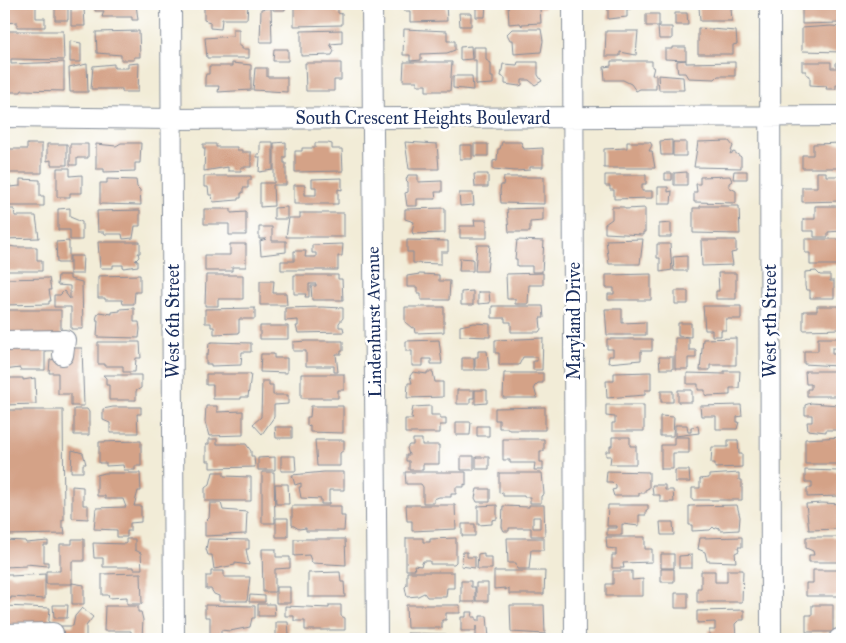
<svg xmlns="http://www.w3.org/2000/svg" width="846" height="643" viewBox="0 0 846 643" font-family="'IM FELL Great Primer',serif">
	<rect width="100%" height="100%" fill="#fff"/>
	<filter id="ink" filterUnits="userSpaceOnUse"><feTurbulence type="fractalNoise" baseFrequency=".02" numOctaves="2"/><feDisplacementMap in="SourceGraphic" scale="10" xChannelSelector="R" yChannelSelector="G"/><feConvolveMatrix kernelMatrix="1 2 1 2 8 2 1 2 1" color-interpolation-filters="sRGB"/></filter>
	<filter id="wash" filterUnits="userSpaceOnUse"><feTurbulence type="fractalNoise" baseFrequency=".0096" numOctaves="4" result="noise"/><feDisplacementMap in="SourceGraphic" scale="20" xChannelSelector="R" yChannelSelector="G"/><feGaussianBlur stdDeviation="1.12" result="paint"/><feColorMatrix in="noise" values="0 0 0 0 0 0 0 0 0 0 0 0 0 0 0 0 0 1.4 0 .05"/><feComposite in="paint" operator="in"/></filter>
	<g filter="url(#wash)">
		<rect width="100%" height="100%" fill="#f2ecd7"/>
		<g id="blocks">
			<path fill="#d4a287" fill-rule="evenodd" d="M4 4H36V18H45V27H17V22L4 23Z
				M55 4H68V20H55Z
				M95 4H136L138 20H132V17H102L104 11H95Z
				M209 4H248L247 19H222L221 29 210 28V22L204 20V8Z
				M273 4H285V10H273Z
				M303 4H338V13L342 14V25L294 26V6Z
				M404 4H446L447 21 410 22V11H404Z
				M473 4H486L485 17H476V6Z
				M508 4H544V9H540L541 23 522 24V26L520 23 509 24Z
				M608 4H631V9H627V17L608 19Z
				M692 4H736V8H731L732 21H700L699 6H692Z
				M802 4H839L840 23 802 24Z
				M71 8H84L85 26H71Z
				M271 8 272 42H260L261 9Z
				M459 13H471V26H460Z
				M675 13H687L688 25H675Z
				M646 14H659V26H646Z
				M831 26 842 27V52L802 51V28Z
				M658 27H672V39H659Z
				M698 28 736 31 737 44 733 45V54H698Z
				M233 29H239V46H242V49H249V58H207L205 38 233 36Z
				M404 29 447 31V41H455V50L447 53 421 54V60L410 61V55H403Z
				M512 29H541L543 41 541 52 514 54 513 40H510L507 34Z
				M342 30V43L330 44 334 51 332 55 301 56V31Z
				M4 31H63L64 60 11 59V64L64 62V91L22 90 21 92H4Z
				M139 31 140 57H134V60H121V55L97 53 96 32Z
				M606 31H638L636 55 620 52V56H605Z
				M70 41 81 43V62H70Z
				M471 46 472 59 460 60V47Z
				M473 47H486V60L491 63V77H493V84L476 85V60H473Z
				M672 47H686V60L665 59V49H672Z
				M274 49H288V61H273Z
				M686 60V63L735 62V76H718L715 79 688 78 685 73H678L677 66V61Z
				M611 61H652V67H654L652 75H656V89H640L636 91 631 84 623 80H605L604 67 611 66Z
				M404 62H452L450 91H426V85H417V81H403Z
				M518 62H538V75L542 81 535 85 529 80H522V85L519 86 505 84V78L501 76 503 64 517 65Z
				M802 62H831V68H840V66H836V62H842V85H836V89H826L827 86 810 85V76L806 74V71H802Z
				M139 63 138 92H122V89H91L93 66 114 64V68H128V64Z
				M232 63 251 65V90L218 92 219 86H205V78L206 74H209V66H232Z
				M305 63H341V80H334V91H306Z
				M87 64 88 92H70L69 68Z
				M255 68H267V77H287V92L253 90Z
				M658 75 683 77 684 90H659Z
				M453 76H472L473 90 453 88Z
				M672 140V155H661L660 141Z
				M729 141 733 146 730 154 734 152 741 157V168L694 167 698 142Z
				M260 142H273V170L259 172 260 157H257V154H260Z
				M286 142V157H284V163H286V185H273L274 206 260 207V183H274V143Z
				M405 142 437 144 439 169H409Z
				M502 142H521L524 149 543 148V167H530V170L515 171 493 169V161L497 160 498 149H500Z
				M627 142H650L652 145 649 151H652L655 168H604V149L627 148Z
				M673 142H686V156H673Z
				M121 143H141L140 163H135V171L104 172V169H96V144L116 146Z
				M315 143H328L332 144V149H342L343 171 295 172V151H302V148H315Z
				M842 143V168H802V155H813V144Z
				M4 144H7V149H27V144H42V173H4Z
				M47 144H67V165H51V160L47 161Z
				M70 144H88V158H77V165H70Z
				M203 144H216V147H237V150H242V152H251V167H241V171H228V167L204 171 205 148H203Z
				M474 144H488V156H474Z
				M460 145H472V159H460Z
				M57 168H70V176L82 175V193H70V197H57Z
				M734 171H747V179H733Z
				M687 172V185H674V173Z
				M817 172H826V176H842V201L802 202V187H817Z
				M665 173H672V180H665Z
				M474 174H488V187H475Z
				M408 175H418V182L442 181V192H435L436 199H417V206H407L405 193 408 192V182L406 180Z
				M605 175H646V184H642V191H652V198L614 199V190H610V186H605Z
				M204 176H251V180H248V188H243V193H241V198H238V200L213 202 212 195H209L208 187H204Z
				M730 176 732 181 729 183V187L736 191V203L694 202V192H697L696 184H700V177Z
				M504 177H544V204L501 203 500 191 501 185H503Z
				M342 178V190L338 189V204H294V185H305V195H316V187H312V179Z
				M20 179 40 180V196H44V206H4V184H10V187L20 186Z
				M107 179 136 180 137 187 140 190 141 205 100 204V183H107Z
				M658 187H668V192L672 191 671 204H658Z
				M459 193H473L474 205 460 206Z
				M700 206H739L740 234 693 233V208H700Z
				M815 206H838V209H842V220L839 222H842V231L828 232V237H814V231H803V219H815Z
				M287 207V219H274V208Z
				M612 207H624L625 209 645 208V232H643V235L605 233V224L612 219Z
				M70 208V217L82 222V240H70V230H58V209Z
				M445 208V233L413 234 412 231 414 222 405 219V209Z
				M543 208V221L530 222V232H509L507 209Z
				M4 209H14L15 216H36L39 238 4 239Z
				M204 209H231V213L246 212V235H229V224H204Z
				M140 210V226H135L133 238 123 239 122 234H105L104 232H98L97 211Z
				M300 213H344V237H286L289 218H300Z
				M474 220H487V238H460V226H475Z
				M671 223V237H659V224Z
				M259 227H272V241H286V252L261 255 260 241 266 239H259Z
				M643 239 640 264H609L606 240Z
				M805 239H842V263L839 265H810V253H805Z
				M407 240 448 241V252H441V264L413 263V252H407Z
				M517 240 544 241 542 272H532V266H517V259H515Z
				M701 240H736V252L731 253 733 265 702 266Z
				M69 241V263H57L56 242Z
				M4 242H9V246L15 247H37V260H42V271H4Z
				M98 242H140V253H138L139 257 135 261H138V266L123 268V265H113V268H100Z
				M230 244H246V267H232V271H205V255H230Z
				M343 244 342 256H338V270H281V261H294V251H306L305 257H316V253H312V245Z
				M657 244H670L672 270 660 272V258H657Z
				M477 245H490L487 271H475Z
				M70 256H83L82 274H70Z
				M687 256V271H674L673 257Z
				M460 258 473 259V271H459Z
				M816 271 820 275H830V281H834V298H810V290H806L805 286V272Z
				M543 273V285H529L528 304H515V299H507L506 274Z
				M718 273H736V299H716V291H719Z
				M420 274 439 275V281H450L449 300H421V293H417V287H407V276Z
				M651 274V300H608V294H614V288H606V275Z
				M58 275H70V279L82 282 83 329H71V307H54V295H60L64 291 70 299V286L57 285Z
				M140 275V292H135L134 304H123L122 300H105V298H98V276Z
				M206 275H243V299H218V306H205Z
				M294 275H338V279H342L343 300H312L311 286H316V284H309V297H305L306 294H294Z
				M49 278 51 290H49L51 301H49V304L4 305V279Z
				M260 281H274L273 293H286L287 305H260Z
				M473 291V305H461V292Z
				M675 291H688V304H675Z
				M478 292H489L490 303 478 304Z
				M492 306H543L544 318H540L541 329 539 332H511V322H505V318H492Z
				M703 306H741V319H726V330H721V336H712V330H705Z
				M817 306H839V313H842L841 329 803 330V311H817Z
				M322 307 343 308V318L339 323V327H343L344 332 298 333 296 326H298V320L285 321V308Z
				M405 307H444V332L415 333 414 327 412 328 405 322Z
				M134 308V322H139L140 329 139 338 97 337 98 320H96L97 316 99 312 112 314V312L120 311V309Z
				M255 308V319H239V333L214 334V327H211V323H205V309Z
				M605 309H622V323L646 322V335H607Z
				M4 310H61V337H4Z
				M474 323 490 324V337L460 336V326Z
				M678 323H691V337L678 336Z
				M260 326H288V339H260Z
				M543 338 542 370H533V361H537V357H523L519 365H499V353H495V340Z
				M675 338H689V350H696V358H688V369H675Z
				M736 338V365H710V370H700L703 339Z
				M818 338H842V348H832V354H837V366L804 364V351H818Z
				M607 339H652V351H641V360L608 363 609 356H613V349H607Z
				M439 340 442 364H431V359H423V366H412V351H406V341Z
				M306 341H343V351H341V354H336L338 372H334V366H306V351H293V342Z
				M98 342H140L141 358H136L135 372H123V366H105V364H98Z
				M212 342 251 343V352H242L241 365 211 366V364H206V355H208L209 343Z
				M4 345H45V370H20V368L4 370Z
				M71 348H82L84 406H71V394H58V373H49L50 360 56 359Z
				M478 351H487L489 370H475V357H478Z
				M261 354H274V358H287V373L260 372Z
				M659 357H673V369H660Z
				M462 358H474V370H462Z
				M724 371H740L739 388H730V395L708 396 705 395V390H698V384H687V373L724 374Z
				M805 371H837V396H807V389H811V384H806Z
				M413 372 427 374V372H433L435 382H443V397L407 398 408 383H412L410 376Z
				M651 372V390H645V395L607 398 606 381H614V373Z
				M504 373H543V383H538L534 387 537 398H503Z
				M206 374H251L248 397H241V399H213V385H206Z
				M301 374H344V390H338V398H301Z
				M103 375H141V388L136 391V400H109V385H106V378Z
				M4 378H23V380L35 378 36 404 4 405Z
				M262 381H269V385H273V395H288V404L274 405V417L262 434 253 424 261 417Z
				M457 390H474V398H470V404H457Z
				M475 390H487V403L475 404Z
				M678 390H692V402H678Z
				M661 391H673V402H661Z
				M811 403 839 405V430H826V432L808 430 807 422H812V415H805V405Z
				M606 405H644V431H612V423H615V417L606 416Z
				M741 405 742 416 737 417V422H739L737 429H716V416H701L700 406Z
				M206 406H217V412L243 411V435L209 436 205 422Z
				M311 406H343V433L310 432V425L307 426V417H310Z
				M431 406V415H440V418H446V425H440V433H405V419H413L411 417 413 407Z
				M113 407H141V414H137L138 433H110V423L103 420V409Z
				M545 407V430H509L508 428H499V420H495V408Z
				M74 409H87L89 412V435H74Z
				M4 410H63L64 520H62V527H64L65 534 4 535Z
				M660 416 674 417 673 436H660Z
				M456 422H471L470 435H456Z
				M675 425H687L688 432H691V427L698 426 699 433 675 436Z
				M477 426H489V436H477Z
				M275 427H292V438H276Z
				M612 437H630V446H636V464H610L611 456H606V451H610V446H612Z
				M674 437H689V453H673V469H661V445H674Z
				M842 437V464H805V439Z
				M209 439H217V444H246L251 451V456H254L255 467 210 468V461H206V444H209Z
				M413 439H422V445H439V464H423V470H409V461H406V455H409L407 448 409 445H413Z
				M503 439H544V451H540V462H543V470H534L535 463H510V460H503Z
				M315 440H344V450L340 453V466H317Z
				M728 440H738L739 454H742V467L715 468V463H711L712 447H728Z
				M141 441V466H135V470H124L123 465 106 466V463H99V442Z
				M72 450 83 453 86 464H83V472H71Z
				M281 456H295L296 471H281Z
				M461 456H474V470H461Z
				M275 457V470H258V458Z
				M476 457H489V469H476Z
				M675 470H689L690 482H675Z
				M805 470 839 471V496L807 497V488H812V482H805Z
				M607 471 649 472V488L645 490V493H639V496H614L612 490 616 489V486L612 482H606Z
				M213 472H224V476L251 477V501H205V488L210 484Z
				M262 472H274L275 523H262Z
				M324 472H344V490H329V504H321V499L301 498 299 487H301V483L295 485 292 475Z
				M405 472H466V485L464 484V487H456V494H451V497H439L434 499V503H423V487L421 484H406Z
				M105 473H140L141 491H138L134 506H141V522L130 523V531H127V537H117V530L94 529 96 508 126 507 123 499H105V496H97V475Z
				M499 473H542L544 494 541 496V503H530V497H524V496H503V492L499 493Z
				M739 473V480H742V500H692V488H700V479L709 478V475Z
				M275 484H288L289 504H276Z
				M652 485H665V490H673L674 502H660V495H653Z
				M72 486 83 487V505H88V519L72 518Z
				M477 489H490V502H477L475 498Z
				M210 503H221L223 510 247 512 246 534 205 536V522L209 518Z
				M822 503 842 504 840 529 809 530 806 504Z
				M406 505H455L456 529 412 531V521H407Z
				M497 505V519L492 520V524L478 525V506Z
				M529 505H544L545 536H531V528H509V531H504L502 527 503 506 529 507ZM533 517H540V528H533Z
				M608 505H648V510H646V515H639V526L622 524V535H607V528H617V526H607Z
				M737 505 740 517 739 530 721 531 718 527 715 529 713 527 710 530 692 531V525H689V506Z
				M292 506H341V516H345L344 531H306V528L299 529 292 525Z
				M276 518H288V537H276Z
				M660 522H673L674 535H661Z
				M462 524H475V536H462Z
				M606 537H645V549H652V562L623 563 624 568H612V555H616V549L607 548Z
				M742 537V547H738L739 551 735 553 736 562 707 561 705 552 698 549 700 538Z
				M806 537H841V562H809V555H814L813 551 806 548Z
				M406 538H423V542H430V539L456 538V562L454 564H430V561H423L421 566 414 565 415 570H406Z
				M507 538H544V550H531L529 569H517L516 563H508Z
				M72 539H84V561H72V584H46V571H60V544H72Z
				M126 539H135V550L141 553 142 569H134V567H103V558H94L93 543 126 544Z
				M208 539 249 540V549H246L249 565 235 563V565L214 569 212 555H208L206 549Z
				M294 539H345L346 565 312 563 309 555 294 556Z
				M4 540 25 541 26 543 48 541V545H44V562H48V566L26 564V566L4 567Z
				M262 549H276V557H290V568L275 569V592H263Z
				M463 552H467V557H475V568L461 566Z
				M484 553V557H492V569H477L478 554Z
				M661 554H674V568H661Z
				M692 555V568H679V556Z
				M661 569H674V582H661Z
				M727 570H743L742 602H697V588H701V571H715V582H727Z
				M813 570H842L841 596H806V583H813Z
				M211 571H224V577H250L247 601H219V596L214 594 211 589H206V576H211Z
				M494 571H545L544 594H509V588L505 590V588L494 589Z
				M613 571H632V580L643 579V596H606V584H613Z
				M340 572 341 582H344L345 597H308V573Z
				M407 572H454V588H447L446 597H427L424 593 418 596 407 597 405 587 407 585Z
				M141 573 142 604H127V597L109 598 108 595H102V574Z
				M4 574H11V576L45 574V599L11 597V599H4Z
				M461 581H471V587H475V602H461Z
				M72 583 84 585V604H72Z
				M476 583H488V601H476Z
				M276 587H290V603H276Z
				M675 593H688V608H675Z
				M250 595 265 596V602H249Z
				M258 604H274L275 616H258Z
				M53 605H68L67 618H54Z
				M205 605 255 606V618H252L250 627 230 631 221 630V637H210V617H205Z
				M329 605H341V616L345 618V630H305V621H294V616H285V606L329 608Z
				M406 605H460V613H446V620H442V628H407Z
				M510 605H544L545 634 511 632Z
				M812 605H833V632H806V615H812Z
				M4 606 50 608 48 630 4 633Z
				M105 606H138V612H141L143 620 142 637H131V631H104Z
				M82 608 93 617 86 626V637H60V626H73L75 616Z
				M744 610V620H739L735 624 736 636H719V639H709V630H715V622L697 623V611Z
				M466 612H473L472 617H476V620H480V616H487L489 638H476V626V631H461V617H466Z
				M276 622H288L289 635 276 636Z
				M407 633 446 634V639H407Z
				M681 636H695V639H681Z
				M276 637H289V639H276Z"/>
		</g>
	</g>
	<g filter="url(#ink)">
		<use href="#blocks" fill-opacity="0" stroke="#868e9a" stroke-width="1"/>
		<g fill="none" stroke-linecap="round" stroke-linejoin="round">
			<g stroke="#868e9a" stroke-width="22">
				<path id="minor" d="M171 4 174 639
					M372 4 377 639
					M573 4 575 639
					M770 4 771 639
					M4 117 172 119 842 116
					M4 341 65 340 63 355
					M4 634 53 633
					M839 639H842"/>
			</g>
			<use href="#minor" stroke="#fff" stroke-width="20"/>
		</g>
	</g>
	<g text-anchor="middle" stroke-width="5" stroke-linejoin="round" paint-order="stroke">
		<g font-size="18" fill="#1b2f5e" stroke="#fff">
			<text x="423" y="124">South Crescent Heights Boulevard</text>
			<text transform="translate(173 321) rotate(-90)" y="6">West 6th Street</text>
			<text transform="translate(574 321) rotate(-90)" y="6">Maryland Drive</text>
			<text transform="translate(770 321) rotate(-90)" y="6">West 5th Street</text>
			<text transform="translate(374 322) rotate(-91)" y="6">Lindenhurst Avenue</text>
		</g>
	</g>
	<rect width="846" height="643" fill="none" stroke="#fff" stroke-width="20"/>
</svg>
